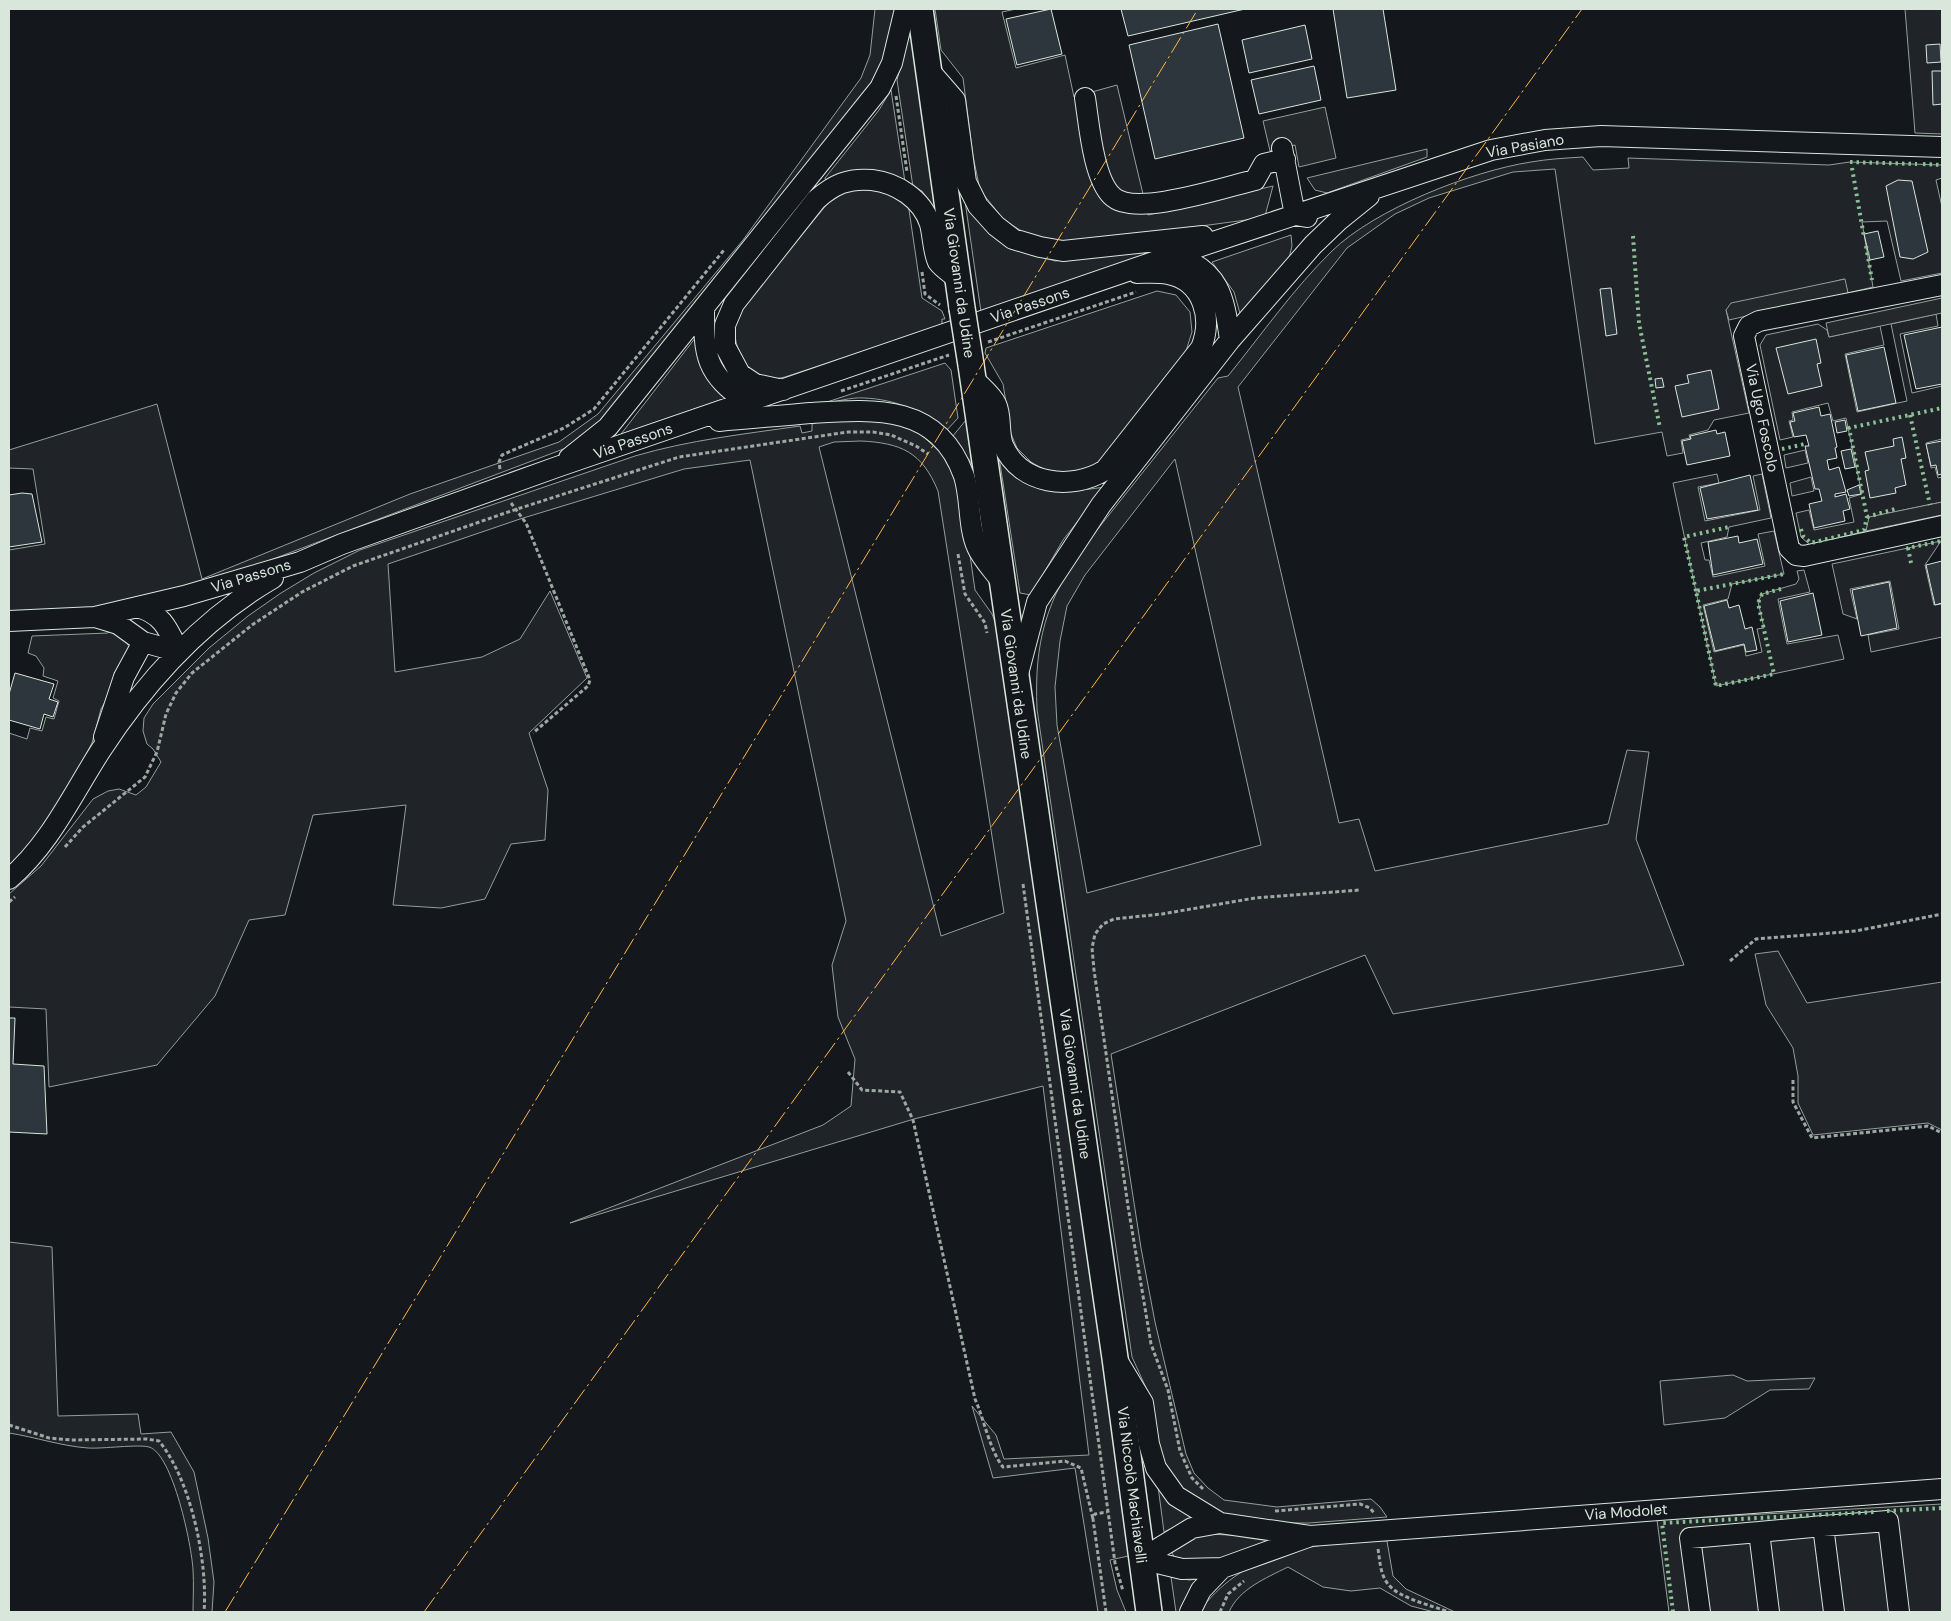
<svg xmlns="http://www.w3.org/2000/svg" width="1951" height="1621" viewBox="0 0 1951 1621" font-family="'DM Sans',sans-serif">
	<rect width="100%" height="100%" fill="#14181c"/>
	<path fill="#202428" stroke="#939e99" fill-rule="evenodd" d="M875 9H896L886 58 873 84 603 422 566 448 231 575 104 607 9 612V550L45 544 33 469 9 468V450L157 404 202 579 410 494 559 442 598 414 743 240 861 78 870 55Z
		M935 9H1016L1002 12 1016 68 1065 55 1074 97 1117 85 1148 215 1273 186 1265 216 1246 220 1082 242 1036 240 1004 220 980 190 973 156 963 78 941 50Z
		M1905 9H1942V134L1915 133Z
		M912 34 936 212 922 191 913 187 897 80 908 39Z
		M891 90 905 182H826L825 178 879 110Z
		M1427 149V157L1327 193 1315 190 1307 178Z
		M1583 157 1593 170 1629 168 1628 158 1829 165 1850 162 1942 165V178L1936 180 1942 207V273L1901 281 1887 221 1862 222 1873 287 1848 293 1844 279 1726 310 1749 413 1714 420 1708 430 1689 435 1690 438 1681 440 1683 453 1667 456 1662 432 1595 444 1555 169 1513 172 1429 198 1395 214 1347 248 1238 387 1339 823 1359 819 1375 871 1608 824 1627 750 1649 752 1636 839 1684 965 1393 1014 1365 955 1111 1054 1141 1248 1155 1322 1186 1454 1194 1473 1208 1488 1224 1500 1277 1507 1371 1499 1380 1507 1387 1517 1309 1523H1259L1228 1517 1185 1495 1160 1457 1147 1390 1132 1357 1037 709C1034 642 1046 600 1085 545L1218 378 1228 376C1262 334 1294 288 1332 251 1375 209 1472 171 1531 162 1548 159 1566 158 1583 157ZM1175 459 1261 845 1087 893 1057 725 1055 687 1060 641 1067 606 1085 575Z
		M861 187 880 189 908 203 922 298 942 311 945 319H942V325L785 377C780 378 775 379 770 379 745 377 733 346 735 325 736 319 740 313 743 307L828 203 844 193Z
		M965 201 1016 249 1055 261 1166 250 981 312Z
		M1291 235 1292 246 1288 262 1241 317 1234 292 1212 262Z
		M1157 291 1176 295 1190 312 1192 332 1185 354 1106 457 1088 471 1070 473 1045 470 1031 462 1017 448 1011 434 1003 384 985 353 986 348Z
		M1936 314 1938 326 1900 334 1912 393 1942 386V439L1926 443 1931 468 1935 467 1938 478 1942 477V502L1870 517 1866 531 1810 545 1801 537 1796 513 1809 510 1814 530 1854 522 1849 498 1862 494 1846 418 1833 421 1828 403 1792 412 1793 420 1789 421 1793 437 1780 440 1760 345 1766 335 1818 324 1827 330 1829 337 1880 326 1884 345 1845 354 1857 412 1907 401 1891 324Z
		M696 337 726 398 621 434Z
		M945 363 951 370 958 418 946 431C924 411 894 399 864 398 851 397 835 402 821 404Z
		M877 417 916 430 940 452 950 466 962 499 975 590 992 614 999 631 1133 1555 1110 1560 1117 1590 1126 1612H1098L1075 1468 993 1478 972 1406 996 1435 1004 1459 1089 1455 1043 1086 914 1119 570 1223 823 1125 851 1106 855 1059 838 1017 832 965 846 921 750 460 684 469 520 519 388 564 395 672 482 657 520 639 550 591 587 678 529 733 548 790 545 840 511 844 485 899 441 908 393 905 406 805 313 815 285 915 249 920 215 996 157 1065 49 1087 46 1009 9 1007V894L41 866 93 799 108 791 119 789 136 795 146 787 161 762 153 749 147 744 143 731 144 718 153 704 209 648 248 616 281 593 314 573 360 550 635 456C689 440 745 434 800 426L802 433 812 431V424L833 418ZM861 441C901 443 922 452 938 491L1004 913 941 936 819 447 834 442Z
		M966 420 972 464 952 437Z
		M1805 450 1808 463 1786 468 1784 455Z
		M999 457C1039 494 1051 495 1105 487L1063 540 1031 595 1020 593Z
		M1717 474 1719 483 1698 487 1705 521 1760 510 1753 476 1762 474 1771 518 1729 527 1727 537 1701 543 1705 560H1709L1713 577 1765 566 1758 534 1774 531 1784 574 1732 584 1728 599 1703 605 1714 652 1744 645 1746 656 1762 652 1757 629 1764 628 1758 602 1762 594 1796 584 1799 579 1797 571 1804 570 1810 592 1778 599 1787 644 1838 635 1844 659 1716 686 1673 483Z
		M1811 477 1814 491 1792 496 1790 483Z
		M1941 541 1925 565 1934 605 1942 604V637L1871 652 1868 635 1899 629 1890 581 1850 589 1857 619 1843 614 1832 564Z
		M112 629C124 638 132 643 129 659L101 709 92 743 44 832 9 870V733L27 739 30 728 42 731 46 717 54 719 59 701 53 698 58 681 43 676 44 668 36 656 28 653 32 636 108 633Z
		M1778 951 1807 1003 1942 982V1130L1928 1123 1813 1135 1798 1103V1076L1793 1048 1766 1005 1755 954Z
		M9 1242 52 1247 58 1416 138 1414 141 1434 171 1432 194 1472 208 1538 214 1582 212 1612H193C193 1598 194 1584 193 1570 192 1547 173 1454 149 1447 139 1444 102 1449 88 1448 61 1446 35 1437 9 1433Z
		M1733 1375 1747 1381 1815 1378 1809 1389 1770 1390 1725 1418 1664 1425 1660 1381Z
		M1158 1486 1196 1517 1164 1532Z
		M1942 1504V1612H1669L1657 1520Z
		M1208 1534 1271 1537 1275 1540 1211 1563 1175 1558 1172 1553 1173 1548 1193 1537Z
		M1371 1540 1387 1541 1393 1576 1406 1589 1455 1612H1434L1411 1606 1380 1588 1351 1591 1323 1587 1288 1567C1266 1578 1239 1589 1229 1612H1199C1241 1554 1304 1545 1371 1540Z
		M1174 1576 1189 1580 1206 1578 1186 1612H1176L1171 1577Z"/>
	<path fill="#24282b" stroke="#939e99" d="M1325 107 1336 158 1299 167 1295 145 1270 151 1263 121Z
		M1845 279 1848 293 1729 320 1726 310 1731 303Z
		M1942 298V313L1829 337 1826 323Z
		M1942 502V515L1866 531 1869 517Z"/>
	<path fill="#2c363c" stroke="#d8e6dc" d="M1051 9 1062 54 1017 65 1006 19Z
		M1121 9H1245L1128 36Z
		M1333 9H1383L1396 90 1347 98Z
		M1218 24 1244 138 1155 159 1129 45Z
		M1305 25 1312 59 1249 73 1242 40Z
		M1940 44 1941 62 1927 63 1926 45Z
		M1314 66 1321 100 1259 114 1251 80Z
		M1932 71H1942V104L1933 105Z
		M1898 180 1912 181 1928 252 1913 259 1900 257 1886 186Z
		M1878 231 1884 257 1870 260 1864 234Z
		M1611 288 1617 334 1606 336 1600 289Z
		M1942 327V384L1916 389 1904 335Z
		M1816 339 1821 363 1817 364 1822 386 1788 394 1776 348Z
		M1884 347 1896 403 1858 411 1846 355Z
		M1711 370 1719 409 1682 417 1675 386 1689 383 1687 375Z
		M1662 378 1664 387 1656 388 1655 379Z
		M1819 407 1821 416 1830 414 1837 447 1835 448 1837 458 1827 460 1829 470 1839 467 1846 492 1835 494V497L1846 494 1850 509 1843 511 1845 521 1814 528 1809 504 1822 501 1819 489H1815L1805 446H1809L1806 435 1794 437 1790 422 1795 421 1793 413Z
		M1845 420 1847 431 1837 433 1835 422Z
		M1716 430 1717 434 1725 432 1730 456 1687 465 1682 441 1691 439 1690 436Z
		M1902 437 1906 458 1901 459 1906 485 1895 488 1896 493 1870 498 1865 471 1869 470 1865 452 1894 446 1893 439Z
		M1942 441V474L1938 475 1936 465 1931 466 1926 444Z
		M1851 449 1855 467 1845 469 1841 451Z
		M1750 475 1758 510 1707 519 1700 488Z
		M1859 485 1861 494 1849 496 1847 490Z
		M22 493 32 494 42 542 9 547V495Z
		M1738 536 1739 543 1757 539 1763 564 1713 575 1708 542Z
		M1942 561V603L1935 605 1926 565Z
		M1889 582 1897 628 1861 636 1852 590Z
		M1813 593 1822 635 1788 642 1780 601Z
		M1727 600 1729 608 1739 605 1745 629 1752 627 1757 650 1746 652 1744 644 1715 651 1704 606Z
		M15 673 54 684 49 699 58 702 53 717 44 714 40 729 9 720V694Z
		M9 1018H15L13 1064 44 1066 47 1134 9 1132Z"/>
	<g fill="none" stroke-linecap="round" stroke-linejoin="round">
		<g stroke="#d8e6dc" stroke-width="22">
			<path id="minor" d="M929 70 955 100 966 182 978 206 996 226 1013 239 1040 247 1063 251 1203 236
				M1085 98C1089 123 1093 178 1112 196 1134 218 1225 187 1255 180L1264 164 1285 159
				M1282 148 1295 215 1307 217
				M1174 255C1220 270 1224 297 1230 340
				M1942 285 1759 321 1749 326 1744 336 1789 548 1796 555 1804 556 1942 526
				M704 307C704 357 705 373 748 403
				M973 378C980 386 992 395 996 404 1002 416 998 433 1003 445 1020 485 1072 491 1105 470L1201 348C1213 319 1204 281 1168 274 1158 272 1147 273 1137 273
				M783 390 755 384 740 374 725 346V325L734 304 816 200C834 184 848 178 872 180 897 183 922 199 930 224 933 235 933 252 938 262 942 268 953 275 959 280
				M719 421C749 418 779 416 810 413 873 409 938 403 964 476 971 498 968 527 977 547 982 559 994 571 1001 581
				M569 458 608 427 880 88 892 63 905 9
				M137 607C163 614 168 629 179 652
				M95 617 118 624 143 642 179 652
				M9 621 95 617 184 596 300 562 342 544 557 467 1174 255 1491 150 1545 140 1601 136 1942 147
				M1018 674 1037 602 1101 505 1230 340 1313 245 1338 221 1369 196
				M104 737 124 677 143 642
				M9 879C50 844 72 795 101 750 146 681 201 620 273 578
				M1117 1360 1143 1403 1149 1444 1156 1468 1176 1496 1220 1523 1310 1536 1942 1489
				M1759 1532 1823 1526
				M1141 1559 1182 1569 1222 1568 1308 1537
				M1141 1559 1192 1528 1220 1523
				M1190 1612 1201 1590 1222 1568
				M1700 1612 1690 1538 1759 1532 1769 1612
				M1834 1612 1823 1526 1888 1521 1899 1612"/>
		</g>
		<g stroke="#d8e6dc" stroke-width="28">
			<path id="major" d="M920 9 962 308
				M971 365 1115 1358 1149 1612"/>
		</g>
		<path stroke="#9da8a2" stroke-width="3" stroke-dasharray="4 2.5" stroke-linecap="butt" d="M896 96 907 172
			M922 272 925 294 940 305
			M988 342 1136 292
			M841 391 949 355
			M500 469 499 462 502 455 564 428 594 409 724 250
			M511 503 526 523 590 680 588 686 533 733
			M958 554 965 594 985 623 987 633
			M65 847 83 827 145 777 157 752 166 714 176 693 192 673 252 625 302 592 353 566 511 511 679 457 807 438 848 432H873L891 435 916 446 928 454
			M1023 884 1115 1563 1123 1591
			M9 902 15 897
			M1730 961 1756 939 1856 931 1942 914
			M848 1072 862 1090 900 1092 913 1120 975 1399C984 1419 990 1451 1003 1467L1065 1461 1081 1468 1093 1519
			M1793 1080V1102L1812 1138 1928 1126 1942 1133
			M9 1425 49 1438 71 1440 147 1439 159 1441C191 1480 208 1562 204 1612
			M1203 1489 1192 1478 1180 1451 1168 1390 1151 1344 1128 1206 1094 970 1092 948 1095 934 1103 924 1114 919 1162 914 1255 898 1360 890
			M1275 1511 1360 1504 1370 1508 1374 1513
			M1378 1549C1380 1561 1380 1574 1388 1584 1398 1598 1433 1606 1449 1612
			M1106 1612 1093 1519 1095 1514 1107 1512
			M1220 1612 1228 1594 1244 1581"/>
		<use href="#minor" stroke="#14181c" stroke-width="20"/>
		<use href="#major" stroke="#14181c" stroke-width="25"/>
		<g stroke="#d8e6dc" stroke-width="28" stroke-linecap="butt">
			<path id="major-bridge" d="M962 308 971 365"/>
		</g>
		<use href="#major-bridge" stroke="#14181c" stroke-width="25"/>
		<path stroke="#8ac095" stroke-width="4" stroke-dasharray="2.5 4" stroke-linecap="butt" d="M1850 162 1917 164
			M1923 164 1942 165
			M1852 168 1864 237
			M1633 236 1639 323 1660 428
			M1866 246 1872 280
			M1910 415 1930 505
			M1782 449 1805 444
			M1867 517 1895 509
			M1801 529 1803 536 1811 543 1864 530 1867 517 1849 428 1942 408
			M1911 563 1908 548 1941 541
			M1781 589 1762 594 1758 603 1774 674 1716 686 1696 591 1784 574
			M1696 591 1684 537 1729 527
			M1887 1511 1942 1508
			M1673 1612 1662 1523 1875 1512"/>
		<path stroke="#ffb74d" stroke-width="1" stroke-dasharray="18 4 2.5 4" stroke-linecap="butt" d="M225 1612 1198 9
			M424 1612 1582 9"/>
	</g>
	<g text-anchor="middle" stroke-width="4" stroke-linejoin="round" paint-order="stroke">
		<g font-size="15" fill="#d8e6dc" stroke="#14181c">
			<text transform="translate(1525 146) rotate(-10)" y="5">Via Pasiano</text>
			<text transform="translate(959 283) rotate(82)" y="5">Via Giovanni da Udine</text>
			<text transform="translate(1030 305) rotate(-19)" y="5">Via Passons</text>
			<text transform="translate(1762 418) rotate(78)" y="5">Via Ugo Foscolo</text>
			<text transform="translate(633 441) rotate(-19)" y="5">Via Passons</text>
			<text transform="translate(251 576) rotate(-17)" y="5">Via Passons</text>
			<text transform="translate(1016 684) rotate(82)" y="5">Via Giovanni da Udine</text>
			<text transform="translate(1075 1084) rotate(82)" y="5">Via Giovanni da Udine</text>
			<text transform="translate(1132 1485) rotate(83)" y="5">Via Niccolò Machiavelli</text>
			<text transform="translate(1626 1512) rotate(-4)" y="5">Via Modolet</text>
		</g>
	</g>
	<rect width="1951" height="1621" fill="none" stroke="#d8e6dc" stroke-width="20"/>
</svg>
